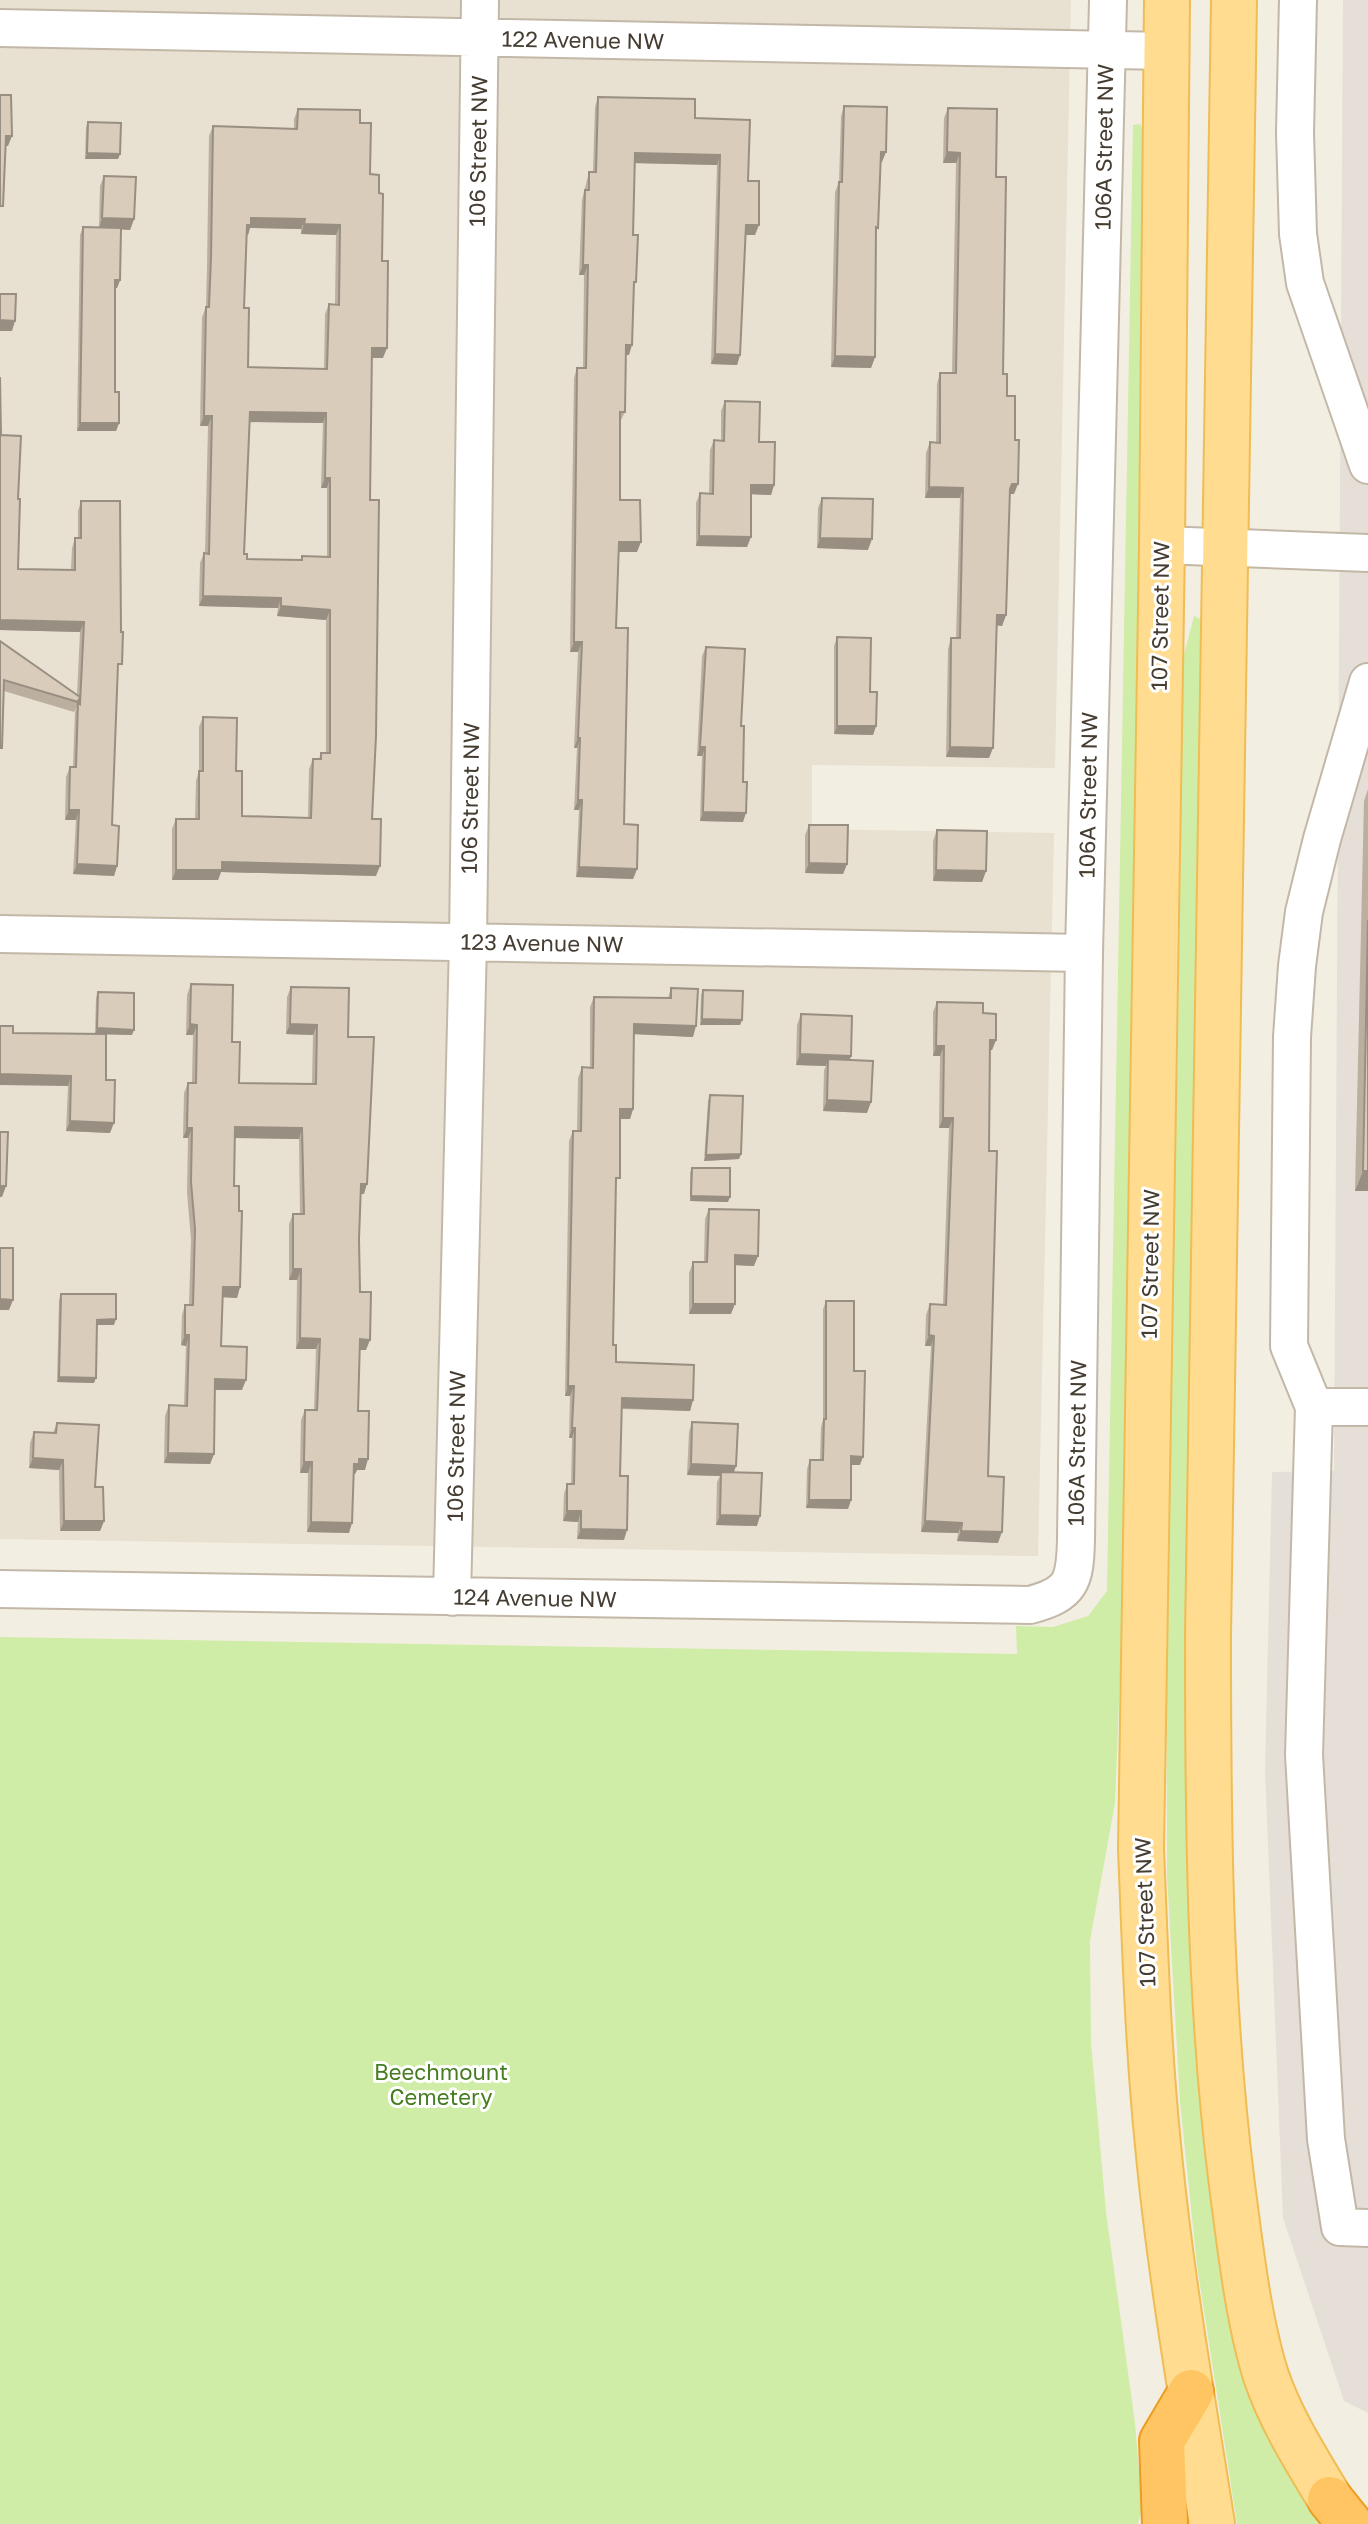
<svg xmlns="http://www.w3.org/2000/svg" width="1368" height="2524" viewBox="0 0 1368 2524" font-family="'Golos Text',sans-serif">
	<rect width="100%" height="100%" fill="#f3eee2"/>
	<path fill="#e8e0d0" d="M0 0H1071L1055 768 812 765V829L1054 833 1038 1556 0 1539Z"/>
	<path fill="#e5dfd8" d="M1343 0H1368V2413L1344 2401 1283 2218 1265 1770 1272 1472 1334 1471Z"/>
	<path fill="#cfeda6" d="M1140 124 1145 136 1141 529 1121 1654 1115 1803 1090 1941 1091 2043 1106 2212 1135 2423 1142 2508 1138 2524H0V1637L1017 1654 1016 1626 1053 1627 1088 1616 1107 1591 1133 125Z
		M1194 616 1207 622 1205 2126 1214 2230 1227 2317 1247 2379 1330 2524H1237L1197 2265 1180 2102 1167 1875 1166 1580 1178 1039 1183 658Z"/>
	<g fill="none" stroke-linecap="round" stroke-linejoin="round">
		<g stroke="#c3b8a7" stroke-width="40">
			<path id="minor" d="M1298 0 1295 133 1298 234 1305 283 1368 465
				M0 28 1166 51
				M1162 545 1368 553
				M1368 682 1322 839 1304 912 1297 966 1292 1037 1289 1346 1314 1407 1304 1755 1326 2139 1340 2227 1368 2228
				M0 934 1084 953
				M1314 1407H1368
				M0 1589 1030 1605C1072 1594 1075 1581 1076 1540L1084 953 1108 0
				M452 1597 468 942 480 0"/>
		</g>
		<g stroke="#f0bc54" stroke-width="48">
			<path id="major" d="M1167 0 1162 545 1141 1848C1145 1947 1148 2046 1158 2145 1170 2272 1192 2398 1212 2524
				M1234 0 1208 1636C1208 1819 1209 2003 1232 2185 1240 2245 1248 2319 1266 2376 1281 2420 1306 2459 1330 2499"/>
		</g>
		<g stroke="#ed9c22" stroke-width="48">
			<path id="highway" d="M1330 2499 1350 2524
				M1165 2524 1162 2441 1191 2392"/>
		</g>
		<use href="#minor" stroke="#fff" stroke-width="36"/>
		<use href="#major" stroke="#ffdc90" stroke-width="44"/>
		<use href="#highway" stroke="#ffc562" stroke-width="44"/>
	</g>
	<path fill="#bbafa0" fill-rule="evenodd" d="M598 97 695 118 748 181 755 235H746L740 355 737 365 711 364 717 165 634 163 633 235V289L629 355H626L625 412 620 422V500L637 552H618L616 628 624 824 637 869 633 879 576 877 579 810H574L577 748H574L578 652H570L574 378 577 368H583L584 275H579L582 200 589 172H593L595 107Z
		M844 106 882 162H880L876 234 875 357 871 368 831 367 835 192 839 182 841 116Z
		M948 108 996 177 1003 374 1007 396 1014 494H1010L1006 615 1002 626 997 625 989 758 946 757 948 649 951 638H956L960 498H925L926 453 930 442 936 443 937 384 940 373H952L956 163H943L944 118Z
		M298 109 360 123 370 174 382 261 383 358H372L370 500 372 819 376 876 221 872 218 880H172V829L176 819H195L196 781 199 771V727L203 717 236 771 242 816 308 818 309 769 313 759H319L321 753H326V620L277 616 278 608 199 606 200 563 204 553H205L208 426H200L202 317 206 307 207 268 209 136 213 126 294 129V119ZM250 228 301 229V234L336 235 335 304H329L325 314 324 369 248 367 244 308 246 235H248ZM250 422 323 423 321 488H327V557L302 556 301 560 247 559 244 554Z
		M88 122 120 154 118 159H85L86 127Z
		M104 176 134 219 130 230 121 229 120 280 117 288H115V392L119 423 116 431H77L80 235 83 227 99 228 100 186Z
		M725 401 759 442 774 485 771 495 751 494 747 547 696 546V503L700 493 709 494 710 450 714 440H721V411Z
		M1 435 18 499V569H71L72 548 75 538H78V511L81 501 118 674 112 825 117 866 114 876 73 874 76 820H65L66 777 70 767H73L75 712 77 707 74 712 4 691 0 641 77 695 80 632 0 630Z
		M822 498 868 550 817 548 818 508Z
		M837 637 870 692 876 726 873 735 834 734V646Z
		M706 647 741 726 743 822 700 821 702 756H697L702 656Z
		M1368 789V1191H1355L1364 801Z
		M809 825 847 864 843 874 805 873V835Z
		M937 830 986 871 982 882 933 881V841Z
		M191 984 232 1042 239 1083 312 1084 313 1035 286 1034 287 997 291 987 348 1037 364 1194H361L359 1239 360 1292 366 1350H360L358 1411 365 1470H357L355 1474H353L349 1533 307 1532 308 1473H300L301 1420 305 1410H314L316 1349H296L297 1280H289V1224L293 1214H300L299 1139 235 1138 234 1186 240 1287 237 1298 222 1297 221 1346 242 1390H215L214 1454 210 1464 164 1463 165 1416 169 1405 184 1406 186 1346 181 1345 182 1315 185 1305H189L191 1240 187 1192 188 1138H183L184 1093 188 1083H192L193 1035H186L187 995Z
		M671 988 693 1037 634 1034 633 1109 630 1119H620L616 1188 613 1345 616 1362 693 1400 690 1411 622 1409 620 1476 624 1540 577 1539 578 1522 563 1521 564 1494 567 1484H571L572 1438H569L570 1396H565L569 1141 573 1131H577L578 1078 582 1067 590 1068V1007L594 997 668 998Z
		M703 990 742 1020 740 1025H700L701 995Z
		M98 992 132 1035 95 1034 96 998Z
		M937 1002 983 1013 996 1040 992 1050H990L988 1476 998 1543 957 1541 958 1533 921 1532 931 1346H925L926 1315 930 1304 943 1305 949 1128H939L940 1056H933V1012Z
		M801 1014 850 1060 867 1113 823 1111 824 1070 826 1066 796 1065 797 1025Z
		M13 1033 106 1080 110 1133 66 1131 68 1086Z
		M710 1095 741 1154 739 1159 704 1161 708 1101Z
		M692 1168 728 1202 690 1201V1173Z
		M709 1209 754 1266 735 1265 731 1314H689V1273L693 1262H704L705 1219Z
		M61 1294 114 1325H97L94 1383 57 1382 59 1300Z
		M826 1301 854 1371 860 1465H851V1500L848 1509 806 1508 807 1469 810 1460H820L821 1427 823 1420V1309Z
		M692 1422 736 1466 734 1472 757 1526 716 1525 717 1482 720 1476 687 1475 689 1432Z
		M57 1423 95 1487 104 1521 100 1531H60L59 1470 29 1468 30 1443 34 1432 53 1433Z"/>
	<path fill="#988f82" d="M6 136H12L8 146H2Z
		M881 152H886L882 162H877Z
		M947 152 960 153 956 163H943Z
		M87 153 120 154 118 159H85Z
		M635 153 720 155 717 165 631 163Z
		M102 218 134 219 130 230 99 228Z
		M251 218 305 219 301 229 250 228 248 235H243L247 225Z
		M304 224 340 225 336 235 301 234Z
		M746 225H759L755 235H743Z
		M583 265H588L584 275H579Z
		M115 280H120L117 288H112Z
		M0 320 15 321 12 331H0Z
		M626 345H632L629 355H622Z
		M372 348H387L383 358H369Z
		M715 354 740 355 737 365 711 364Z
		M835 356 875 357 871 368 831 367Z
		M250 412 326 413 323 423 246 422Z
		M204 416H212L208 426H200Z
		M80 423H119L116 431H77Z
		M325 478H330L327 488H321Z
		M1012 484H1018L1014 494H1008Z
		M751 485H774L771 495 747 494Z
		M929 487 963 488 960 498H925Z
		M699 536 751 537 747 547 696 546Z
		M820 538 872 539 868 550 817 548Z
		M619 542H641L637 552H615Z
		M203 596 281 598 278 608 199 606Z
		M281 606 330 610 326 620 277 616Z
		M997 615H1006L1002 626 994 625Z
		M0 620 84 622 80 632 0 630Z
		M574 642H582L578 652H570Z
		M837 726H876L873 735 834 734Z
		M578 738H580L577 748H574Z
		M700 747H705L702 756H697Z
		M950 747 993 748 989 758 946 757Z
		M578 800H582L579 810H574Z
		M69 810H79L76 820H65Z
		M703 812 746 813 743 822 700 821Z
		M222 862 380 866 376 876 221 872 218 880H172L176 870Z
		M809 863 847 864 843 874 805 873Z
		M77 864 117 866 114 876 73 874Z
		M579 867 637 869 633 879 576 877Z
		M936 870 986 871 982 882 933 881Z
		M702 1019 742 1020 740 1025H700Z
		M190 1024 197 1025 193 1035H186Z
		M290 1024 317 1025 313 1035 286 1034Z
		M634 1024 696 1026 693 1037 631 1034Z
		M97 1028 134 1030 132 1035 95 1034Z
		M990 1040H996L992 1050H986Z
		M936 1046H944L940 1056H933Z
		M800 1054 851 1056 848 1066 828 1059 826 1066 796 1065Z
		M0 1074 71 1076 68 1086 0 1085Z
		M827 1100 871 1102 867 1113 823 1111Z
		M620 1109H633L630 1119H616Z
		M943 1118H953L949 1128H939Z
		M70 1121 114 1123 110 1133 66 1131Z
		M235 1127 302 1128 299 1139 232 1138Z
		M187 1128H192L188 1138H183Z
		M741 1154 739 1159 704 1161 706 1155Z
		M1363 1171H1368V1191H1355Z
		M361 1184H367L364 1194H357Z
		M0 1186H6L2 1197H0Z
		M691 1196 730 1197 728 1202 690 1201Z
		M735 1255 758 1256 754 1266 731 1265Z
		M293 1269H301L297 1280H289Z
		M223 1287H240L237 1298 219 1297Z
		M0 1299 13 1300 9 1310H0Z
		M693 1304H735L731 1314H689Z
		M116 1319 114 1325H96L97 1320Z
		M185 1335H189L186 1346 181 1345Z
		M929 1335 934 1336 931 1346H925Z
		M300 1338 320 1339 316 1349H296Z
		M360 1339 370 1340 366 1350H357Z
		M59 1377 96 1378 94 1383 57 1382Z
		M215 1379 246 1380 242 1390H211Z
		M568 1386H574L570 1396H565Z
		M622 1398 693 1400 690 1411 618 1408Z
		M572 1428H575L572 1438H569Z
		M168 1453 214 1454 210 1464 164 1463Z
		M851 1456 863 1457 860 1465H848Z
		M33 1458 63 1460 59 1470 29 1468Z
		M359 1459H368L365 1470H357L355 1474H350L354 1464Z
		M304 1462H312L308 1473H300Z
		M691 1464 736 1466 732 1476 721 1472 720 1476 687 1475Z
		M809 1500H851L848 1509 806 1508Z
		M567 1511H581L578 1522 563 1521Z
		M720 1515 760 1516 757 1526 716 1525Z
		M64 1521H104L100 1531H60Z
		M925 1521 962 1523 958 1533 921 1532Z
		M311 1522 352 1523 349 1533 307 1532Z
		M581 1529 627 1530 624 1540 577 1539Z
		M961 1531 1002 1532 998 1543 957 1541Z"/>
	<path fill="#d9ccba" stroke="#988f82" stroke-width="2" fill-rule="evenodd" d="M0 95H11L12 136H6L3 206H0Z
		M598 97 695 99V118L750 120 748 181H759V225H746L740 355 715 354 720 155 635 153 633 235H638L636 282H634L632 345H626L625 412H620V500H640L641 542H619L616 628H628L624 824 638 825 637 869 579 867 582 800H578L580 738H578L582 642H574L577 368H586L588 265H583L585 190H589V172H596Z
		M844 106 887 107 886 152H881L878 228 876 227 875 357 835 356 839 182H842Z
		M948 108 997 109 996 177H1006L1003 374H1007V396H1015V440H1019L1018 484H1012L1010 489 1006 615H997L993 748 950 747 951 638H960L963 488 929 487 930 442 940 443V373H956L960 153 947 152Z
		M298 109 360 110V123H371L370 174 379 175V193L383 194 382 261H388L387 348H372L370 500H379L376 736 372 819H381L380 866 222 862V870H176V819H199V771H203V717L237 718 236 771H242V816L311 818 313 759H321V753H330V610L281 606V598L203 596 204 553 209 554 212 416H204L206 307H209L211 258 213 126 297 129ZM251 218 305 219 304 224 340 225 339 305 329 304 327 369 248 367 249 308H244L247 225H251ZM250 412 326 413 325 478H330V557L302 556V560L247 559V554H244Z
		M88 122 121 123 120 154 87 153Z
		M104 176 136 177 134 219 102 218Z
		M83 227 121 228 120 280H115V392H119V423H80Z
		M0 294H16L15 321 0 320Z
		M0 377 1 435 21 436 18 499H20L18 569 75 570V538H81V501H120L121 632H123L122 664H118L112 825 119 826 117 866 77 864 79 810H69L70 767H76L78 702 80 704 84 622 0 620Z
		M725 401 760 402 759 442H775L774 485H751V537L699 536 700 493 713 494 714 440 724 441Z
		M822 498 873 499 872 539 820 538Z
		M837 637 871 638 870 692H877L876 726H837Z
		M0 641 80 697 78 702 4 680 2 748H0Z
		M706 647 745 649 741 726H744L743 782H747L746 813 703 812 705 747H700Z
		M809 825H848L847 864 809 863Z
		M937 830 987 831 986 871 936 870Z
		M1368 920V1171H1363Z
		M191 984 233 985 232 1042H240L239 1083 316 1084 317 1025 290 1024 291 987 349 988 348 1037H374L367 1184H361L359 1239 360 1292H371L370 1340 360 1339 358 1411H369L368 1459H359V1464H354L352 1523 311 1522 312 1462H304L305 1410H317L320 1339 300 1338 301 1269H293V1214H304L302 1128 235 1127 234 1186H239V1211H242L240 1287H223L221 1346 247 1347 246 1380 215 1379 214 1454 168 1453 169 1405 187 1406 189 1335H185V1305H193L195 1229 191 1182 192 1128H187L188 1083H196L197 1025 190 1024Z
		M671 988 698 989 696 1026 634 1024 633 1109H620V1178H616L613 1345H616V1362L694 1365 693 1400 622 1398 620 1476H628L627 1530 581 1529V1511H567V1484H574L575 1428H572L574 1386H568L573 1131H581L582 1067 593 1068 594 997 671 998Z
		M703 990 743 991 742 1020 702 1019Z
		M98 992 134 993V1030L97 1028Z
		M937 1002 983 1003V1013L996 1014V1040H990L989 1151H997L988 1476 1004 1477 1002 1532 961 1531 962 1523 925 1521 934 1336 929 1335 930 1304 946 1305 953 1118H943L944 1046H936Z
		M801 1014 852 1016 851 1056 800 1054Z
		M0 1026H13V1033L106 1034V1080H115L114 1123 70 1121 71 1076 0 1074Z
		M828 1059 873 1061 871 1102 827 1100Z
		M710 1095 743 1096 741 1154 706 1155Z
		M0 1132H8L6 1186H0Z
		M692 1168H730V1197L691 1196Z
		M709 1209 759 1210 758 1256 735 1255V1304H693V1262H707Z
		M0 1248H13V1300L0 1299Z
		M61 1294H116V1319L97 1320 96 1378 59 1377Z
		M826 1301H854V1371H865L863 1457 851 1456V1500H809L810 1460H823L824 1419H826Z
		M692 1422 738 1424 736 1466 691 1464Z
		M57 1423 99 1425 95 1487H103L104 1521H64L63 1460 33 1458 34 1432 56 1433Z
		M721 1472 762 1473 760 1516 720 1515Z"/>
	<g text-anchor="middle" stroke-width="6" stroke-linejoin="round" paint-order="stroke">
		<g font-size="22" fill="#463d32" stroke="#fff">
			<text transform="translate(583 40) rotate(1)" y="8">122 Avenue NW</text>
			<text transform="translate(1104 147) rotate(-89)" y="8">106A Street NW</text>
			<text transform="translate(478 151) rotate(-89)" y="8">106 Street NW</text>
			<text transform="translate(1160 616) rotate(-89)" y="8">107 Street NW</text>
			<text transform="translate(1088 795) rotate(-89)" y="8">106A Street NW</text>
			<text transform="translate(470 798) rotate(-89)" y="8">106 Street NW</text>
			<text transform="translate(542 943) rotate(1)" y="8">123 Avenue NW</text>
			<text transform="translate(1150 1264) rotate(-89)" y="8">107 Street NW</text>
			<text transform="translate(1077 1443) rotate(-89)" y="8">106A Street NW</text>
			<text transform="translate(456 1446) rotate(-89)" y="8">106 Street NW</text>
			<text transform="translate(535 1598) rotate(1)" y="8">124 Avenue NW</text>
			<text transform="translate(1145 1912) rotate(-92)" y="8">107 Street NW</text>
		</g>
		<g font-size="22" fill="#467d20" stroke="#fff">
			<text x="441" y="2080">Beechmount<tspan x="441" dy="25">Cemetery</tspan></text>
		</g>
	</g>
</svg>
